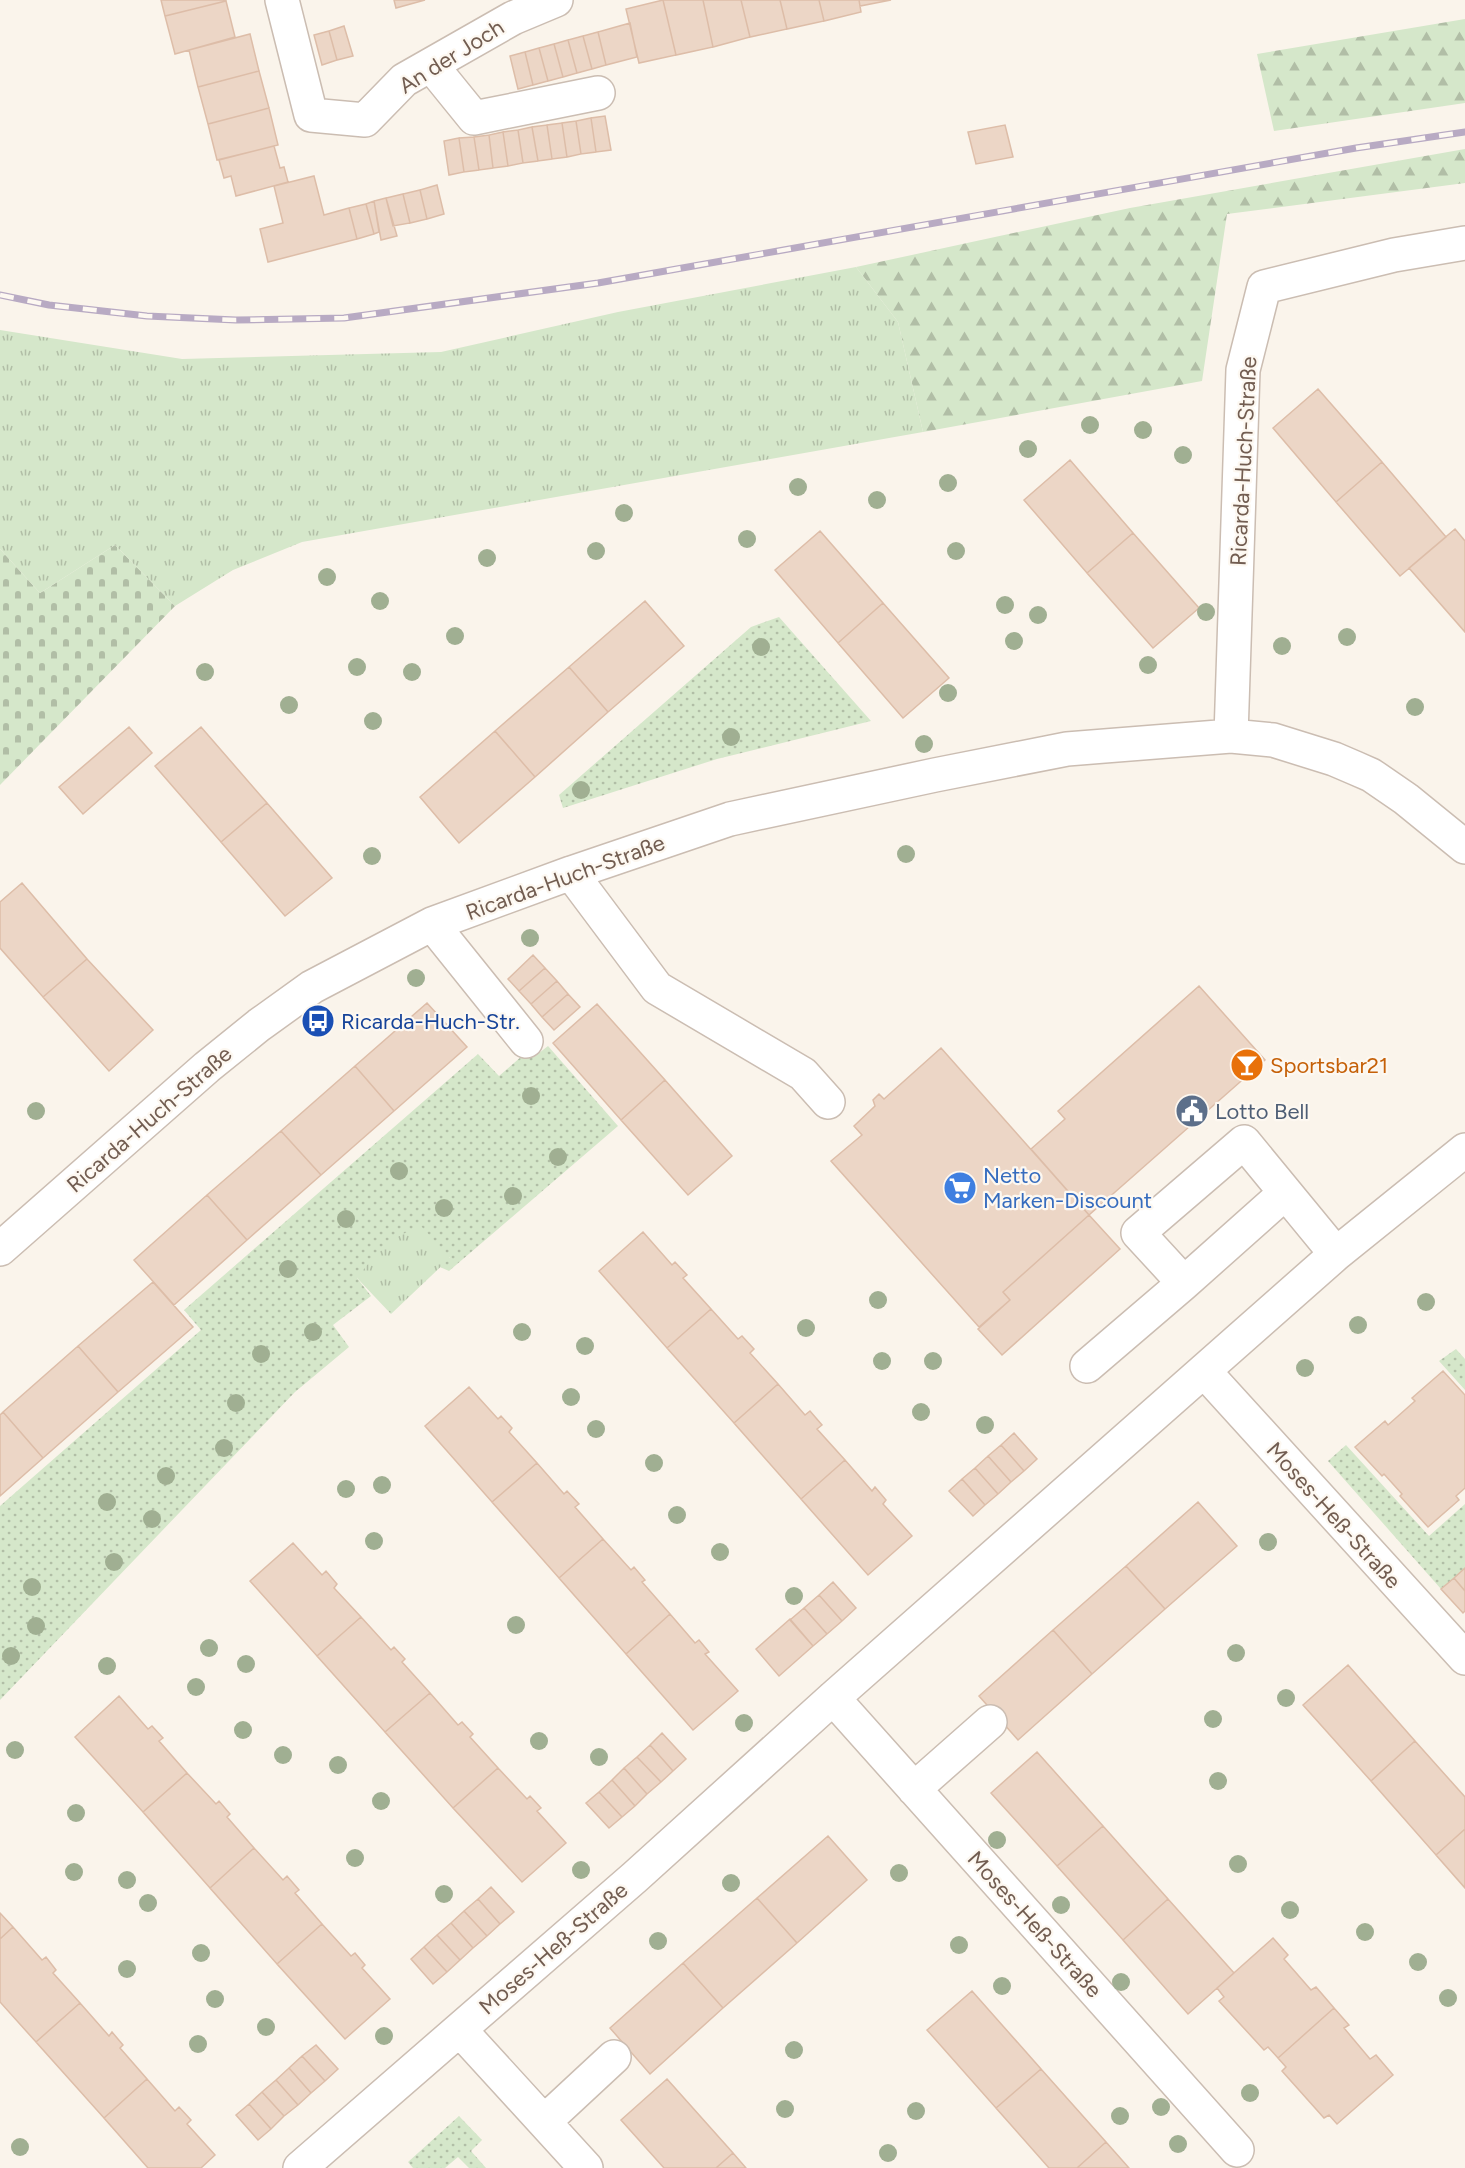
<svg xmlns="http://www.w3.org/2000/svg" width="1465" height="2168" viewBox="0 0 1465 2168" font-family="Figtree,sans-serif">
	<defs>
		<pattern id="grass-dots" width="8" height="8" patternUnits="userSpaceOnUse" patternTransform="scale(1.5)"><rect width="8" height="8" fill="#d5e7ca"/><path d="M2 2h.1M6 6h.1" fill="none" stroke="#b1bea6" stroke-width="1.8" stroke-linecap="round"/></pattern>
		<pattern id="forest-firs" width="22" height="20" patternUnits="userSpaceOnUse" patternTransform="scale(1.5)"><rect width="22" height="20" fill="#d5e7ca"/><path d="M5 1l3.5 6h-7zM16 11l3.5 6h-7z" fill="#b1bea6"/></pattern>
		<pattern id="cemetery-stones" width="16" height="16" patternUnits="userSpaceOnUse" patternTransform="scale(1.5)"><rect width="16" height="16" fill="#d5e7ca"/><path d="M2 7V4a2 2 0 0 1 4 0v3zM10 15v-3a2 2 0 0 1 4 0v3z" fill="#b1bea6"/></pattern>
		<pattern id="park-tufts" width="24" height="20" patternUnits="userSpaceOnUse" patternTransform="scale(1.5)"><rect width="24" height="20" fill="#d5e7ca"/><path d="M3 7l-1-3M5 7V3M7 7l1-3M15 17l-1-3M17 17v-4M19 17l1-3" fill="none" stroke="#b1bea6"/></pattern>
	</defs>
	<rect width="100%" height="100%" fill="#faf4eb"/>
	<path fill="url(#grass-dots)" d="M779 617 871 721 717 759 563 808 559 795 751 627Z
		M548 1046 618 1126 449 1271 440 1267 450 1257 357 1278 371 1296 333 1325 349 1347 295 1392 0 1700V1506L201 1330 184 1310 478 1054 499 1076 522 1056 534 1057Z
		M1456 1349 1465 1359V1390L1439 1361Z
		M1346 1445 1429 1536 1465 1504V1568L1441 1589 1328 1461Z
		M459 2116 482 2140 471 2151 486 2168H469L458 2157 445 2168H413L408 2162Z"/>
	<path fill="url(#forest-firs)" d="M1465 19V103L1274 131 1257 54Z
		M1465 149V183L1227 214 1202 381 923 432 898 322 856 267 1130 208Z"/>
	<path fill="url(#cemetery-stones)" d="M115 545 175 606 0 785V549L40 593Z"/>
	<path fill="url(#park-tufts)" d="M856 267 898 322 923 432 302 542 233 570 175 606 115 545 40 593 0 549V330L182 359 441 352 618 312Z
		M421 1226 450 1258 391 1314 357 1278C376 1253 390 1237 421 1226Z"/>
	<path fill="#ecd6c6" stroke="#ddbda8" stroke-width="1.5" d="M161 0H226V1L165 16Z
		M394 0H425L396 8Z
		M663 0H703L713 47 676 55Z
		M663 0 676 55 639 63 626 9Z
		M703 0H741L750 37 713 47Z
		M741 0H780L787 29 750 37Z
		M780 0H819L824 21 787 29Z
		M819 0H859L861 12 824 21Z
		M859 0H891L860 6Z
		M226 1 235 37 175 54 165 16Z
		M630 23 637 57 606 65 598 32Z
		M344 26 353 56 337 60 329 31Z
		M329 31 337 60 322 65 314 35Z
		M598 32 606 65 592 69 583 36Z
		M250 34 259 71 198 87 189 50Z
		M583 36 592 69 577 73 568 40Z
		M568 40 577 73 563 77 554 44Z
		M554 44 563 77 548 81 539 48Z
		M539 48 548 81 533 85 525 52Z
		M525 52 533 85 518 89 510 56Z
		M259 71 269 108 208 124 198 87Z
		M269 108 278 145 217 160 208 124Z
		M605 116 611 150 596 152 591 118Z
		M591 118 596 152 581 154 576 121Z
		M576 121 581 154 567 157 562 123Z
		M562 123 567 157 552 159 547 125Z
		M547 125 552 159 538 161 532 127Z
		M1005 125 1013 157 976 164 968 132Z
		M532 127 538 161 523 163 518 130Z
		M518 130 523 163 508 166 503 132Z
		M503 132 508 166 493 168 489 135Z
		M489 135 493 168 479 170 474 137Z
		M474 137 479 170 464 172 459 138Z
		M459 138 464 172 449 175 444 141Z
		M274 146 280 168 284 167 288 182 236 196 231 176 224 178 219 160Z
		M314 176 324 215 349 208 357 239 268 262 260 229 283 223 274 186Z
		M437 185 444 214 427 219 420 190Z
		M420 190 427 219 410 223 403 194Z
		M403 194 410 223 393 226 386 198Z
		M386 198 397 236 381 240 374 201Z
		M374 201 379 232 374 234 366 204Z
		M366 204 374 234 357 239 349 208Z
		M1318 389 1382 462 1336 502 1273 428Z
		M1070 460 1133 533 1087 573 1024 500Z
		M1382 462 1446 537 1400 576 1336 502Z
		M1455 529 1465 541V632L1409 568Z
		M820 531 883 603 838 643 775 570Z
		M1133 533 1199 608 1153 648 1087 573Z
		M645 601 684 646 608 712 569 667Z
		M883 603 949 678 903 718 838 643Z
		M569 667 608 712 535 777 495 731Z
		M129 727 152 753 83 814 59 787Z
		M201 727 267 803 221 842 155 766Z
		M495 731 535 777 459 843 420 797Z
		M267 803 332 878 285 916 221 842Z
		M22 883 87 959 43 997 0 948V902Z
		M533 955 545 968 519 991 508 979Z
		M87 959 153 1030 109 1071 43 997Z
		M545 968 557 981 531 1004 519 991Z
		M557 981 568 994 542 1017 531 1004Z
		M1199 986 1265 1060 1089 1215 1031 1149 1065 1119 1058 1111Z
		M568 994 580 1007 554 1030 542 1017Z
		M427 1003 467 1047 394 1111 355 1066Z
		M597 1004 665 1080 621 1120 553 1043Z
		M941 1048 1089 1215 1003 1292 1010 1300 979 1327 831 1161 862 1135 854 1126 875 1106 873 1100 879 1094 884 1099Z
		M355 1066 394 1111 321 1175 281 1131Z
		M665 1080 732 1156 688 1195 621 1120Z
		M281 1131 321 1175 247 1240 207 1195Z
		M207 1195 247 1240 174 1305 134 1260Z
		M1089 1215 1120 1249 1002 1355 978 1329 1010 1300 1003 1292Z
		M643 1232 672 1265 675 1262 687 1275 683 1278 711 1309 667 1348 599 1271Z
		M153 1282 193 1327 118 1392 78 1346Z
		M711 1309 738 1339 742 1336 754 1349 750 1353 778 1384 734 1423 667 1348Z
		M78 1346 118 1392 43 1458 3 1412Z
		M1443 1371 1465 1395V1488L1456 1496 1459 1500 1428 1527 1400 1496 1402 1494 1384 1474 1382 1476 1355 1447 1385 1421 1388 1425 1415 1401 1412 1398Z
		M778 1384 805 1415 810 1411 822 1425 817 1429 845 1460 801 1499 734 1423Z
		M469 1387 498 1419 501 1416 512 1428 509 1432 537 1463 492 1502 425 1426Z
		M3 1412 43 1458 0 1496V1415Z
		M1014 1433 1037 1459 1024 1471 1001 1445Z
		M1001 1445 1024 1471 1011 1482 988 1456Z
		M988 1456 1011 1482 998 1494 975 1468Z
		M845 1460 872 1491 875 1487 886 1500 883 1504 912 1536 868 1575 801 1499Z
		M537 1463 564 1494 567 1491 579 1504 575 1507 603 1539 559 1578 492 1502Z
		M975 1468 998 1494 985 1505 962 1479Z
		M962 1479 985 1505 973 1516 949 1491Z
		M1198 1502 1237 1546 1165 1609 1126 1566Z
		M603 1539 631 1570 634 1567 645 1580 642 1582 670 1614 626 1654 559 1578Z
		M293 1543 322 1575 326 1571 337 1584 334 1588 361 1617 317 1656 250 1581Z
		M1126 1566 1165 1609 1092 1674 1053 1630Z
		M1465 1568V1591L1454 1578Z
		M1454 1578 1465 1591V1611L1463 1613 1441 1589Z
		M833 1582 856 1608 842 1621 819 1595Z
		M819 1595 842 1621 827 1634 804 1608Z
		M804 1608 827 1634 813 1646 790 1620Z
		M670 1614 695 1643 699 1640 709 1652 705 1654 738 1691 693 1730 626 1654Z
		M361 1617 391 1650 394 1647 405 1659 402 1662 430 1693 385 1732 317 1656Z
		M790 1619 813 1646 779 1676 756 1649Z
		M1053 1630 1092 1674 1018 1740 979 1696Z
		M1348 1665 1415 1741 1371 1781 1303 1705Z
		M430 1693 458 1725 462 1722 473 1734 470 1737 498 1768 453 1808 385 1732Z
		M119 1696 148 1729 152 1726 163 1738 159 1741 187 1773 143 1812 75 1737Z
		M662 1733 686 1759 673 1771 650 1745Z
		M1415 1741 1465 1797V1829L1436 1855 1371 1781Z
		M650 1745 673 1771 661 1782 637 1757Z
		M1037 1752 1103 1826 1057 1866 991 1793Z
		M637 1757 661 1782 647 1794 624 1768Z
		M498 1768 527 1799 530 1796 541 1808 537 1811 566 1843 522 1882 453 1808Z
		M624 1768 647 1794 635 1806 612 1780Z
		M187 1773 216 1804 219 1801 230 1814 227 1817 254 1848 210 1888 143 1812Z
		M612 1780 635 1806 622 1817 599 1792Z
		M599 1792 622 1817 609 1828 586 1803Z
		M1103 1826 1168 1899 1123 1940 1057 1866Z
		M1465 1829V1888L1436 1855Z
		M828 1836 867 1880 797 1943 757 1898Z
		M254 1848 283 1880 287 1876 299 1890 295 1893 322 1924 277 1964 210 1888Z
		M491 1887 514 1912 500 1924 478 1899Z
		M757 1898 797 1943 723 2008 683 1963Z
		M478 1899 500 1924 487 1936 464 1911Z
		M1168 1899 1234 1973 1188 2014 1123 1940Z
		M464 1911 487 1936 473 1948 451 1923Z
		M0 1913 13 1927 0 1939Z
		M451 1923 473 1948 460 1960 437 1935Z
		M322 1924 351 1956 355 1953 365 1965 362 1968 390 1999 345 2039 277 1964Z
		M13 1927 42 1960 46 1957 56 1970 53 1973 80 2003 36 2042 0 2002V1939Z
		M437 1935 460 1960 447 1972 424 1947Z
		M1273 1938 1288 1955 1284 1959 1311 1990 1316 1987 1334 2008 1278 2058 1268 2047 1264 2050 1219 2001 1224 1997 1217 1988Z
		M424 1947 447 1972 433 1984 411 1959Z
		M683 1963 723 2008 650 2074 610 2028Z
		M972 1991 1041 2069 996 2108 927 2030Z
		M80 2003 109 2036 112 2032 123 2045 120 2048 147 2079 104 2118 36 2042Z
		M1334 2008 1349 2025 1344 2028 1370 2059 1376 2055 1393 2075 1337 2124 1329 2115 1324 2118 1282 2071 1286 2067 1278 2058Z
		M316 2045 338 2069 325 2081 302 2056Z
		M302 2056 325 2081 311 2093 289 2068Z
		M289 2068 311 2093 298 2105 276 2080Z
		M1041 2069 1106 2142 1077 2168H1049L996 2108Z
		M147 2079 175 2111 179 2107 191 2120 187 2124 215 2155 201 2168H148L104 2118Z
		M667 2079 733 2153 716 2168H664L621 2120Z
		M276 2080 298 2105 284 2116 262 2092Z
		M262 2092 284 2116 271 2129 249 2104Z
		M249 2104 271 2129 258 2140 236 2115Z
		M1106 2142 1129 2168H1077Z
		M733 2153 746 2168H716Z"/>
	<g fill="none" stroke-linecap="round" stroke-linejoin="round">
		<g stroke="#cbbdb2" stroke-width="36">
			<path id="minor" d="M282 0 311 115 365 120 404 80 513 18 556 0
				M431 65 474 118 598 93
				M1231 736 1243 370 1264 287 1394 255 1465 243
				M571 873 657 988 803 1074 828 1102
				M432 924 526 1041
				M1285 1193 1184 1283 1138 1233 1244 1142 1336 1254
				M0 1249 207 1067 259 1025 312 987 432 924 571 873 730 819 935 775 1067 749 1231 736 1273 740 1334 759 1355 768 1371 775 1406 799 1465 847
				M1087 1366 1184 1283
				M1204 1371 1465 1658
				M833 1698 1237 2150
				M914 1789 990 1722
				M460 2030 586 2168
				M544 2122 614 2057
				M300 2168 635 1877 833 1698 1336 1254 1465 1150"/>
		</g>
		<use href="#minor" stroke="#fff" stroke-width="33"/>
		<g stroke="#b8aac3" stroke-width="7">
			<path id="rail" d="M0 295 49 305 147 316 236 320 344 318 598 283 1356 148 1465 132"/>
		</g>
		<use href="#rail" stroke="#fdf8f1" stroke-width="4.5" stroke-dasharray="14" stroke-linecap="butt"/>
	</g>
	<g fill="#a0af92">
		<circle cx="1090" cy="425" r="9"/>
		<circle cx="1143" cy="430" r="9"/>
		<circle cx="1028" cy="449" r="9"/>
		<circle cx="1183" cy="455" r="9"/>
		<circle cx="948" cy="483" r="9"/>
		<circle cx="798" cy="487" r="9"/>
		<circle cx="877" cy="500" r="9"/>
		<circle cx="624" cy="513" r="9"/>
		<circle cx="747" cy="539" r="9"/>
		<circle cx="596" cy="551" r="9"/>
		<circle cx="956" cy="551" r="9"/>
		<circle cx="487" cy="558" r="9"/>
		<circle cx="327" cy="577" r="9"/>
		<circle cx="380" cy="601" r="9"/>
		<circle cx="1005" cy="605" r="9"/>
		<circle cx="1206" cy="612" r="9"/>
		<circle cx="1038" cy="615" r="9"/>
		<circle cx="455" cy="636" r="9"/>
		<circle cx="1347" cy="637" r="9"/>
		<circle cx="1014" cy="641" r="9"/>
		<circle cx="1282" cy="646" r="9"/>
		<circle cx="761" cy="647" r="9"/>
		<circle cx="1148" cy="665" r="9"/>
		<circle cx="357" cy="667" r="9"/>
		<circle cx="205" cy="672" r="9"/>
		<circle cx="412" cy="672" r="9"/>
		<circle cx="948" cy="693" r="9"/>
		<circle cx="289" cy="705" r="9"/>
		<circle cx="1415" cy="707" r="9"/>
		<circle cx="373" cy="721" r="9"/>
		<circle cx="731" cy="737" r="9"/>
		<circle cx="924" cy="744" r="9"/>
		<circle cx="581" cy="790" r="9"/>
		<circle cx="906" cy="854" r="9"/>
		<circle cx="372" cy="856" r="9"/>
		<circle cx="530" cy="938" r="9"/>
		<circle cx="416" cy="978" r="9"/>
		<circle cx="531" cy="1096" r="9"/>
		<circle cx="36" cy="1111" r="9"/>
		<circle cx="558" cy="1157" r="9"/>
		<circle cx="399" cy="1171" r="9"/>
		<circle cx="513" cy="1196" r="9"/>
		<circle cx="444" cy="1208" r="9"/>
		<circle cx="346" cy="1219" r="9"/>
		<circle cx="288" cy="1269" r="9"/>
		<circle cx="878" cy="1300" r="9"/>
		<circle cx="1426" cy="1302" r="9"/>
		<circle cx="1358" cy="1325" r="9"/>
		<circle cx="806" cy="1328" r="9"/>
		<circle cx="313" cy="1332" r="9"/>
		<circle cx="522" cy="1332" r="9"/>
		<circle cx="585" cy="1346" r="9"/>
		<circle cx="261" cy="1354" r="9"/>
		<circle cx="882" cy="1361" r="9"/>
		<circle cx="933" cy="1361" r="9"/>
		<circle cx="1305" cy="1368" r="9"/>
		<circle cx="571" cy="1397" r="9"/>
		<circle cx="236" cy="1403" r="9"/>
		<circle cx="921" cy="1412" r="9"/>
		<circle cx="985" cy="1425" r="9"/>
		<circle cx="596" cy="1429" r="9"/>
		<circle cx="224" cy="1448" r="9"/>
		<circle cx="654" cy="1463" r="9"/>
		<circle cx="166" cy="1476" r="9"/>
		<circle cx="382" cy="1485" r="9"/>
		<circle cx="346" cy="1489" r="9"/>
		<circle cx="107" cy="1502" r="9"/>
		<circle cx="677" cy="1515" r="9"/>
		<circle cx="152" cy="1519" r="9"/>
		<circle cx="374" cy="1541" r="9"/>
		<circle cx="1268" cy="1542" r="9"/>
		<circle cx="720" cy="1552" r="9"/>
		<circle cx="114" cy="1562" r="9"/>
		<circle cx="32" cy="1587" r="9"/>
		<circle cx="794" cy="1596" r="9"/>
		<circle cx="516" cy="1625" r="9"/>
		<circle cx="36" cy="1626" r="9"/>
		<circle cx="209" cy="1648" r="9"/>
		<circle cx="1236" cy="1653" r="9"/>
		<circle cx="11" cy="1656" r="9"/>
		<circle cx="246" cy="1664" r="9"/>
		<circle cx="107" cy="1666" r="9"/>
		<circle cx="196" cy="1687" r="9"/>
		<circle cx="1286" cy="1698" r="9"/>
		<circle cx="1213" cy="1719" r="9"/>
		<circle cx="744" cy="1723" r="9"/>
		<circle cx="243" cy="1730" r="9"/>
		<circle cx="539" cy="1741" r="9"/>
		<circle cx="15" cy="1750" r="9"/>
		<circle cx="283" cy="1755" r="9"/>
		<circle cx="599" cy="1757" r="9"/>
		<circle cx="338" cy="1765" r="9"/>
		<circle cx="1218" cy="1781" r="9"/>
		<circle cx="381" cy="1801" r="9"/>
		<circle cx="76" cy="1813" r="9"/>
		<circle cx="997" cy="1840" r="9"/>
		<circle cx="355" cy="1858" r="9"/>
		<circle cx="1238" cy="1864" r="9"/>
		<circle cx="581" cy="1870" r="9"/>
		<circle cx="74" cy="1872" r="9"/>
		<circle cx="899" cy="1873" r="9"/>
		<circle cx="127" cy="1880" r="9"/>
		<circle cx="731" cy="1883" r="9"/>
		<circle cx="444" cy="1894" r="9"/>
		<circle cx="148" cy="1903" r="9"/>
		<circle cx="1061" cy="1905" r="9"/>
		<circle cx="1290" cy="1910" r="9"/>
		<circle cx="1365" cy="1932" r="9"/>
		<circle cx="658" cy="1941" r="9"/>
		<circle cx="959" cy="1945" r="9"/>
		<circle cx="201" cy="1953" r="9"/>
		<circle cx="1418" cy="1962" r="9"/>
		<circle cx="127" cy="1969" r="9"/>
		<circle cx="1121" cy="1982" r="9"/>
		<circle cx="1002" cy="1986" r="9"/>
		<circle cx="1448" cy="1998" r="9"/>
		<circle cx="215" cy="1999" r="9"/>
		<circle cx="266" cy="2027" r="9"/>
		<circle cx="384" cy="2036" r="9"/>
		<circle cx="198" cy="2044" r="9"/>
		<circle cx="794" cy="2050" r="9"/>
		<circle cx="1250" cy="2093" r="9"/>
		<circle cx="1161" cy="2107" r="9"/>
		<circle cx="785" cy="2109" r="9"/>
		<circle cx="916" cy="2111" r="9"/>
		<circle cx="1120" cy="2116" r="9"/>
		<circle cx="1178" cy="2144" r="9"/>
		<circle cx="20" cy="2147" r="9"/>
		<circle cx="888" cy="2153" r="9"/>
	</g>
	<defs>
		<g id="bus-disc" transform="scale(1.725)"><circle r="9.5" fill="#1a4fb4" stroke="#fdf8f1"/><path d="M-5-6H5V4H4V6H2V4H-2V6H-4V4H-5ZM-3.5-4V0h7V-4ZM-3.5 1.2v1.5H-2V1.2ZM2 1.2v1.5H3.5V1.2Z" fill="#fff"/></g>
		<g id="bar-disc" transform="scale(1.725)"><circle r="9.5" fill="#e8710a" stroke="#fdf8f1"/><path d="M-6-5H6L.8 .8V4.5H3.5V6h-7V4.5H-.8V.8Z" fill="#fff"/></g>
		<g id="civic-disc" transform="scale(1.725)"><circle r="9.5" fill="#5c6f8a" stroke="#fdf8f1"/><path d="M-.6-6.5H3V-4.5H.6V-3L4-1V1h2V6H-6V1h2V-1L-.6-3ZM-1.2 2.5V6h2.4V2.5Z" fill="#fff"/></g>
		<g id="supermarket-disc" transform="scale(1.725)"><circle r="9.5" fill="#3f7fe0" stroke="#fdf8f1"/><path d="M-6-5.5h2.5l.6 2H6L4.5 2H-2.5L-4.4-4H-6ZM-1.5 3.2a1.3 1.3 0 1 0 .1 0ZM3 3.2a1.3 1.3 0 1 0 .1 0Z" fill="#fff"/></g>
	</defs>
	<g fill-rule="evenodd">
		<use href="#bus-disc" x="318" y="1021"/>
		<use href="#bar-disc" x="1247" y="1065"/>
		<use href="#civic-disc" x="1192" y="1111"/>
		<use href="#supermarket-disc" x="960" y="1188"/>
	</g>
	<g text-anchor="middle" stroke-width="4.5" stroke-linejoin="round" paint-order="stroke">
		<g font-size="22" fill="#725d51" stroke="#fdf8f1">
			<text transform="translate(451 56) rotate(-32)" y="8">An der Joch</text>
			<text transform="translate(1243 461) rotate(-87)" y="8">Ricarda-Huch-Straße</text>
			<text transform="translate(565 877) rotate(-20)" y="8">Ricarda-Huch-Straße</text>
			<text transform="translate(149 1119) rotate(-41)" y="8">Ricarda-Huch-Straße</text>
			<text transform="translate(1334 1515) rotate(48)" y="8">Moses-Heß-Straße</text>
			<text transform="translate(1035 1924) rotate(48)" y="8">Moses-Heß-Straße</text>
			<text transform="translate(553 1948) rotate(-41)" y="8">Moses-Heß-Straße</text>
		</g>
		<g font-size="22" fill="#164399" stroke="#fdf8f1" text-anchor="start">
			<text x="341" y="1029">Ricarda-Huch-Str.</text>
		</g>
		<g font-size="22" fill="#c56008" stroke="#fdf8f1" text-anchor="start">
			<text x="1270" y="1073">Sportsbar21</text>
		</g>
		<g font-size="22" fill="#4e5e75" stroke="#fdf8f1" text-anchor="start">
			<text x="1215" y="1119">Lotto Bell</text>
		</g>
		<g font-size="22" fill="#366cbe" stroke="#fdf8f1" text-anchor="start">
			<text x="983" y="1183">Netto<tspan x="983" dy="25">Marken-Discount</tspan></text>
		</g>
	</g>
</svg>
